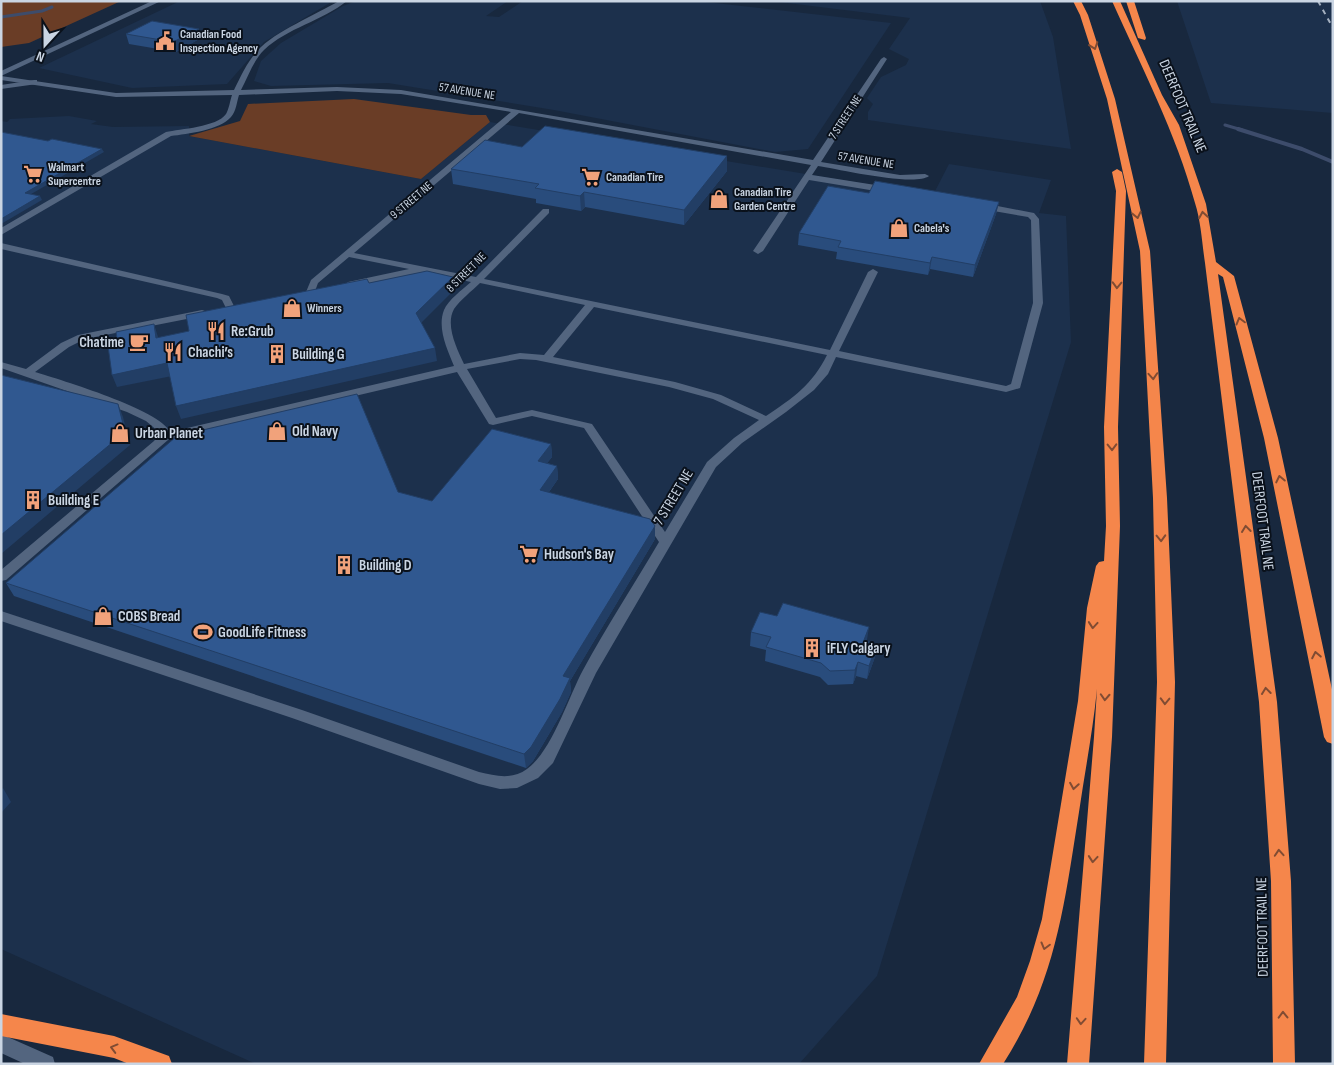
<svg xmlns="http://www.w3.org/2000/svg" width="1334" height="1065" viewBox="0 0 1334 1065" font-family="'Sofia Sans Condensed',sans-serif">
	<rect width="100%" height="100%" fill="#18283e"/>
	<path fill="#1c304c" d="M180 1H333L264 42 227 84 132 88 39 68Z
		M356 1H508L486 16 499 17 523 1H697L891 23 808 149 775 152 554 110 388 83 271 86 254 81 261 61 281 43 343 6Z
		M771 1H1040L1053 37 1071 149 868 120V112L873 104 867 98 881 77 906 65 909 59 889 49 910 18Z
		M1177 1H1333V113L1211 103Z
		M69 116 97 121 91 124 113 127 189 126V136L421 179 490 122 933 195 949 164 1051 180 1039 213 1066 216 1071 342 877 976 799 1064H256L1 949V121L7 122 10 119Z"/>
	<path fill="#6a3d26" d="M1 1H121L29 43 1 47Z
		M354 99 471 115H486L490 122 421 179 189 136 240 121 248 104Z"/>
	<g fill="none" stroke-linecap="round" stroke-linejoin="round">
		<path stroke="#3d4c6b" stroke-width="3" d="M1 17 42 11 52 7
			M1225 125 1242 130"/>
		<path stroke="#3d4c6b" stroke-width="4" d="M1238 129 1302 149 1333 162"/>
		<path fill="#53657f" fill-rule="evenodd" d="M339 1H347C322 21 287 28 264 50 253 61 248 77 241 90L337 87 401 90 813 160 881 59 884 57 887 59 821 162 900 175 925 174 929 176C915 187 838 169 818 166L812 175 888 187 892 190 888 193 809 180 763 251 758 254 753 251 811 165 519 113 354 253 476 277 543 209H549V213L484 279 830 350 868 272 873 269 878 272 839 351 1006 386 1011 384 1033 303 1031 220 1028 217 982 209 978 206 982 203 1034 213 1039 219 1043 303 1020 388 1006 392 836 357 828 374 814 390 786 412 742 443 716 467 596 673 553 763 538 778 517 788 500 789 479 784 292 718 1 621V611L302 710 479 772C496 776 512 780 527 769 552 751 568 698 583 670 606 627 634 585 659 542L584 428 532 416 493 425 489 424 457 372 168 440 6 580 1 581V570L154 441 158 436 159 432 146 421 127 412 1 368V362L26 369 61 343 78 335 202 310 205 311V315L202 316 85 339 69 347 35 372C61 380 161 410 170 432L454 366C447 349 437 328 444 310 448 300 463 289 471 282L424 272 351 287 346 284 348 282 409 269 349 257 318 283 314 294H308L306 292 311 280 511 112 401 94 337 91 239 95C237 101 236 112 231 117 220 130 187 134 171 136L1 235V228L166 132C180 129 217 127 226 114 229 109 230 101 232 95L116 97 1 80V76L116 93 234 90C241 76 247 62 258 50 274 32 317 14 339 1ZM480 283 585 305 544 355 520 353 464 364C457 349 445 325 454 309 460 300 472 291 480 283ZM594 307 827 355C812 385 793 398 766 416L721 395 675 382 553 357ZM520 359 536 360 669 387 713 399 759 420 734 438 707 462 665 532 592 424 532 410 496 418 467 369Z
			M1 243 222 294 229 296 235 308 233 310H227L222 300 217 298 1 249Z"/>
		<path fill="#53657f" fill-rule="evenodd" d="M152 1H161L1 76V71Z
			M34 80H37V84L1 89V85Z
			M1 1034 53 1057 55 1064H25L1 1053Z"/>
		<path fill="#f5864b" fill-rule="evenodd" d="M1073 1H1081L1088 15 1115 99 1150 251 1167 498 1175 682 1166 1064H1144L1157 682 1153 498 1140 251 1107 99 1080 15Z
			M1112 1H1120L1162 95 1179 125 1206 204 1216 262 1234 276 1278 438 1333 694V744L1327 742 1324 737 1264 438 1223 277 1218 274 1277 702 1291 881 1295 1064H1273L1271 881 1259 702 1205 263C1202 243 1201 222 1195 203 1176 133 1142 68 1112 1Z
			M1126 1H1134L1146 38 1145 40 1138 38Z
			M1117 169 1122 172 1126 191 1118 427 1120 526 1112 737 1089 1064H1067L1094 737 1097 689C1093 730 1085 771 1079 812 1064 906 1056 981 1003 1064H979L1017 997 1030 961 1042 919 1078 701 1087 608 1096 566 1099 562 1104 561 1106 526 1104 427 1116 191 1112 172Z
			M1 1014 114 1036 169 1056 172 1064H129L114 1058 1 1036Z"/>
		<path stroke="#a4b0c0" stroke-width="2" stroke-dasharray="5 5" stroke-linecap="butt" d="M1318 1 1333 28"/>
	</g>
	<path fill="#294c7c" d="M126 34 201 38 176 52 129 44Z
		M522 147 727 171 684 225 585 207 581 211 536 203V199L453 184 451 169Z
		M999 202 996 214 973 277 930 269 928 275 836 259 837 252 798 245 799 233Z
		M551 444 552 457 547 463 557 466 558 479 549 492 655 539 570 681 571 692 562 712 533 761 526 768 14 596 6 583 432 501Z
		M777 616 877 644 875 657 867 679 856 676 853 684 828 685 820 677 765 661 766 650 750 646 751 632Z"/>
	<path fill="#223e65" d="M199 29 201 38 176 52 173 42Z
		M102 149 104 152 26 197 25 193Z
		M727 156V171L684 225V210Z
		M584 192 585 207 581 211 580 196Z
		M40 196 42 200 1 224V219Z
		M999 202 996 214 973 277 975 265Z
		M932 257 930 269 928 275 930 263Z
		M453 277 455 289 418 326 416 313Z
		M154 324 158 337 160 351 156 338Z
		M435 348 437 361 181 419 176 406Z
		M167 363 172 376 117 387 112 375Z
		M118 404 123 417 130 445 1 554V535Z
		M551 444 552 457 539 474 538 461Z
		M557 466 558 479 541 503 540 490Z
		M655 526V539L570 681 571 692 562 712 533 761 526 768 524 754 563 676Z
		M869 627 867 640 862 653 864 640Z
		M877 644 875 657 867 679 869 666Z
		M858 662 856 676 853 684 855 670Z
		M3 788 11 802 1 813V790Z"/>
	<path fill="#305890" stroke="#223e65" d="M152 21 199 29 173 42 126 34Z
		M545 126 727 156 684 210 584 192 580 196 535 188 539 184 451 169 485 140 522 147Z
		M1 132 48 141 52 139 102 149 25 193 40 196 1 219Z
		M875 181 999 202 975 265 932 257 930 263 838 247 841 241 799 233 828 186 869 193Z
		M427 271 453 277 416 313 435 348 176 406 167 363 112 375 108 346 118 344 116 332 154 324 156 338 189 331 186 315 367 279 369 283Z
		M1 375 118 404 125 432 1 535Z
		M357 394 398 492 432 501 492 429 551 444 538 461 557 466 540 490 650 519 655 526 563 676 570 678 560 699 531 747 524 754 6 583 177 436Z
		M783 603 869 627 864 640 877 644 869 666 858 662 855 670 830 671 821 663 766 647 771 637 751 632 760 612 777 616Z"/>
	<defs><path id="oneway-chevron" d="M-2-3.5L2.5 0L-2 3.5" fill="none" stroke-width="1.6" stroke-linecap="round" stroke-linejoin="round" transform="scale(1.25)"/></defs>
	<g stroke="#804c33">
		<use href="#oneway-chevron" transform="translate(1094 46) rotate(71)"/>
		<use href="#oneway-chevron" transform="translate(1137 215) rotate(78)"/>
		<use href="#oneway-chevron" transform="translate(1203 215) rotate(-99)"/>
		<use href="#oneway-chevron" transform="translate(1117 285) rotate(92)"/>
		<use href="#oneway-chevron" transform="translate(1240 321) rotate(-105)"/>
		<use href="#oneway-chevron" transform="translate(1153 376) rotate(86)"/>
		<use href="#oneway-chevron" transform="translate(1112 447) rotate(89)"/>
		<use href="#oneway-chevron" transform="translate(1280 479) rotate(-102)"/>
		<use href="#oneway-chevron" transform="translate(1246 529) rotate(-97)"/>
		<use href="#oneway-chevron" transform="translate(1161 538) rotate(88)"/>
		<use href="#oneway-chevron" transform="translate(1093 625) rotate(95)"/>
		<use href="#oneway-chevron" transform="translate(1316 655) rotate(-101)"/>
		<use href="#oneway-chevron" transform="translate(1266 691) rotate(-97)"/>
		<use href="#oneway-chevron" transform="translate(1105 697) rotate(93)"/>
		<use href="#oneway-chevron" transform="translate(1165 701) rotate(92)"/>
		<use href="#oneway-chevron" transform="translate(1074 786) rotate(99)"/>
		<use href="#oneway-chevron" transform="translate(1279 853) rotate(-94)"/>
		<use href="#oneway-chevron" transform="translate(1093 859) rotate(95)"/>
		<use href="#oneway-chevron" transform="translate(1045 946) rotate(105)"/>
		<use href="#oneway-chevron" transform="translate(1283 1015) rotate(-91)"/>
		<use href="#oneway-chevron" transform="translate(1081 1021) rotate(94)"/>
		<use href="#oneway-chevron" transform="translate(114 1048) rotate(-165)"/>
	</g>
	<defs>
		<g id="civic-bare" transform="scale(1.5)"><path d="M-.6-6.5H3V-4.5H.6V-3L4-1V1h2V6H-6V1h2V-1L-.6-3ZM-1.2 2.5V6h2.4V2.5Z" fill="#f1a27b" stroke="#0a111b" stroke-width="2.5" paint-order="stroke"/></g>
		<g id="supermarket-bare" transform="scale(1.5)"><path d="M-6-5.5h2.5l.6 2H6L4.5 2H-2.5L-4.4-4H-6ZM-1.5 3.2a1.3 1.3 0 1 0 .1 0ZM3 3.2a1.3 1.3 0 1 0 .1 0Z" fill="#f1a27b" stroke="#0a111b" stroke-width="2.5" paint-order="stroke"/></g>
		<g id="shop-bare" transform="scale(1.5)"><path d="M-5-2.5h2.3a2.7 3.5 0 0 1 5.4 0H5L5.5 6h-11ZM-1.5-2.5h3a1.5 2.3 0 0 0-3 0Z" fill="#f1a27b" stroke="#0a111b" stroke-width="2.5" paint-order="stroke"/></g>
		<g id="restaurant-bare" transform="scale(1.5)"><path d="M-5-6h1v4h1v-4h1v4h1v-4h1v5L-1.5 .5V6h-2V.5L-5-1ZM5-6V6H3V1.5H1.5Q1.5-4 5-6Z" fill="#f1a27b" stroke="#0a111b" stroke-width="2.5" paint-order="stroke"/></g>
		<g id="cafe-bare" transform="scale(1.5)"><path d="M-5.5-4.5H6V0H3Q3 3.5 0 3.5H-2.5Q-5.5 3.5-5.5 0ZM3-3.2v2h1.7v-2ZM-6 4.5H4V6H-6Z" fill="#f1a27b" stroke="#0a111b" stroke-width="2.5" paint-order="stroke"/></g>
		<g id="building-bare" transform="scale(1.5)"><path d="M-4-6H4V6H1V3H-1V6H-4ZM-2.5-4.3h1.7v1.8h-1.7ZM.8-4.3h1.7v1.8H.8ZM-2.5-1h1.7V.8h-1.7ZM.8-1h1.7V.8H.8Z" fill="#f1a27b" stroke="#0a111b" stroke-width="2.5" paint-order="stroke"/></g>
		<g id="stadium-bare" transform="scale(1.5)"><path d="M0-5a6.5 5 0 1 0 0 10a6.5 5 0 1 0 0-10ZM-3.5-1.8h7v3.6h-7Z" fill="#f1a27b" stroke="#0a111b" stroke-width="2.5" paint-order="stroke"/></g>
	</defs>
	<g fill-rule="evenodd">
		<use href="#civic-bare" x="165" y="41"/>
		<use href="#supermarket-bare" x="33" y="174"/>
		<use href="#supermarket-bare" x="591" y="177"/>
		<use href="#shop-bare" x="719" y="199"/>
		<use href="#shop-bare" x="899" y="228"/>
		<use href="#shop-bare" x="292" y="308"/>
		<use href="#restaurant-bare" x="216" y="331"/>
		<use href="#cafe-bare" x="139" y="342"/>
		<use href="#restaurant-bare" x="173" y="352"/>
		<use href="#building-bare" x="277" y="354"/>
		<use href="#shop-bare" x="277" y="431"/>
		<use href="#shop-bare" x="120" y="433"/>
		<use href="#building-bare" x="33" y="500"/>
		<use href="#supermarket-bare" x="529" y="554"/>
		<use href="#building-bare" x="344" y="565"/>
		<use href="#shop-bare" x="103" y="616"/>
		<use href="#stadium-bare" x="203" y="632"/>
		<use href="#building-bare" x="812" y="648"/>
	</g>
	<g text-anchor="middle" stroke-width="4" stroke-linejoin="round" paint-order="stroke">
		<g font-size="12" font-weight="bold" fill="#cad5e3" stroke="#0a111b" text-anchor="start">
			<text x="180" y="38">Canadian Food<tspan x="180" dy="14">Inspection Agency</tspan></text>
			<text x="48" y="171">Walmart<tspan x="48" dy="14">Supercentre</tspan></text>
			<text x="606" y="181">Canadian Tire</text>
			<text x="734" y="196">Canadian Tire<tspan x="734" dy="14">Garden Centre</tspan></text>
			<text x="914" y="232">Cabela's</text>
			<text x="307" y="312">Winners</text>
		</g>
		<g font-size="12" fill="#cad5e3" stroke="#0a111b">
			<text transform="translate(467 91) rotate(9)" y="4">57 AVENUE NE</text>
			<text transform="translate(845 117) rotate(-57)" y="4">7 STREET NE</text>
			<text transform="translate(866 160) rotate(9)" y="4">57 AVENUE NE</text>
			<text transform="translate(411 200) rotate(-40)" y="4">9 STREET NE</text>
			<text transform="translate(466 272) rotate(-45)" y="4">8 STREET NE</text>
		</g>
		<g font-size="15" fill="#cad5e3" stroke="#0a111b">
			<text transform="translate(1183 106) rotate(67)" y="5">DEERFOOT TRAIL NE</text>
			<text transform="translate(673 497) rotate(-59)" y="5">7 STREET NE</text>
			<text transform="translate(1263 521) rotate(83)" y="5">DEERFOOT TRAIL NE</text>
			<text transform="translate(1262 927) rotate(-91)" y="5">DEERFOOT TRAIL NE</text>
		</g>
		<g font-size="15" font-weight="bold" fill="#cad5e3" stroke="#0a111b" text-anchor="start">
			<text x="231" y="336">Re:Grub</text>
			<text x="124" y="347" text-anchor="end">Chatime</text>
			<text x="188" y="357">Chachi’s</text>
			<text x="292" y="359">Building G</text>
			<text x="292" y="436">Old Navy</text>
			<text x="135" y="438">Urban Planet</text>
			<text x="48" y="505">Building E</text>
			<text x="544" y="559">Hudson's Bay</text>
			<text x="359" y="570">Building D</text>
			<text x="118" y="621">COBS Bread</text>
			<text x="218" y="637">GoodLife Fitness</text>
			<text x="827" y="653">iFLY Calgary</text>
		</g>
	</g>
	<rect width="1334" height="1065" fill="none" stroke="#cad5e3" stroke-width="5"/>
	<g transform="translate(45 45) rotate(201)" stroke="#0a111b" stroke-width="4" paint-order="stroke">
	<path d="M0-4L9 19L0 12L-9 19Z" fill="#cad5e3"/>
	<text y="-8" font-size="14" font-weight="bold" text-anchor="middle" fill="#cad5e3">N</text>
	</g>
</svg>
